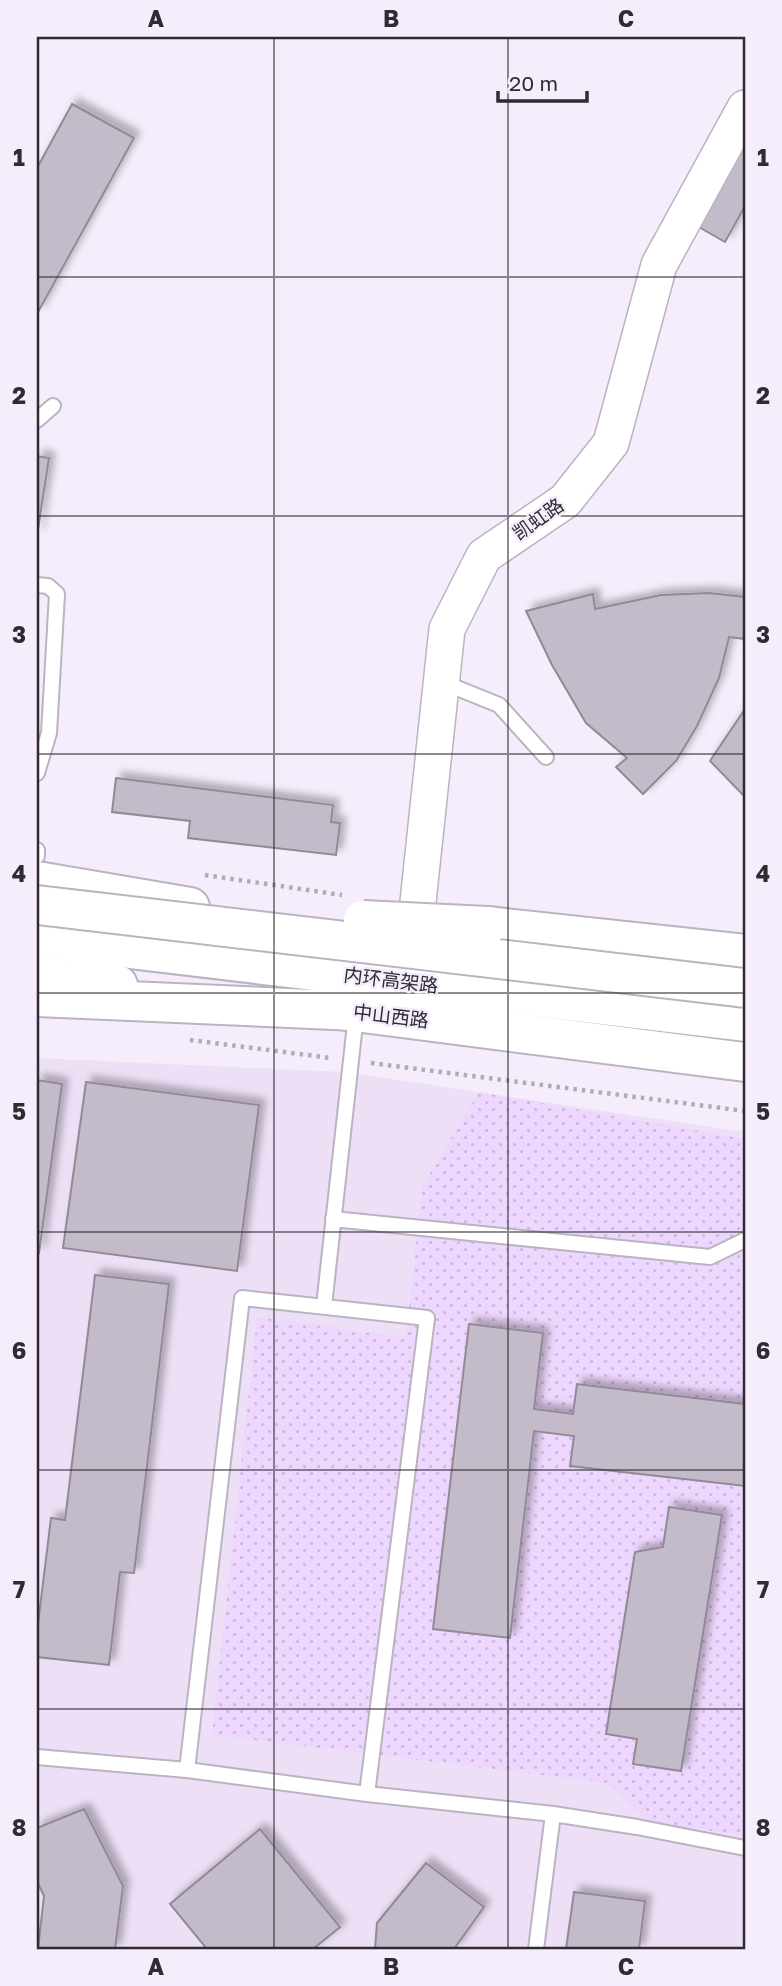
<svg xmlns="http://www.w3.org/2000/svg" width="782" height="1986" viewBox="0 0 782 1986" font-family="'Golos Text','Noto Sans SC',sans-serif">
	<defs>
		<pattern id="park-dots" width="8" height="8" patternUnits="userSpaceOnUse" patternTransform="scale(1.75)"><rect width="8" height="8" fill="#eed7fe"/><path d="M2 2h.1M6 6h.1" fill="none" stroke="#ccb9da" stroke-width="1.8" stroke-linecap="round"/></pattern>
		<filter id="shadow"><feDropShadow dx="6" dy="-6" stdDeviation="3.5" flood-color="#0004"/></filter>
	</defs>
	<rect width="100%" height="100%" fill="#f6edfc"/>
	<path fill="#ede0f6" d="M37 1058 345 1072 745 1132V1949H37Z"/>
	<path fill="url(#park-dots)" d="M479 1092 745 1139V1836L647 1821 608 1783 212 1735 257 1317 406 1338 422 1187Z"/>
	<path fill="#c4bbca" stroke="#928997" stroke-width="2" filter="url(#shadow)" d="M72 104 134 138 37 314V168Z
		M745 143V206L725 242 697 226Z
		M37 456 49 458 37 536Z
		M709 593 745 597V639L729 637 719 678 697 726 676 761 643 794 616 767 627 758 586 723 552 665 526 611 593 594 595 609 661 595Z
		M745 709V797L710 761Z
		M116 778 333 805 331 822 340 823 336 855 188 838 190 821 112 812Z
		M37 1080 62 1084 39 1253 37 1252Z
		M86 1082 259 1105 237 1271 63 1248Z
		M95 1275 169 1284 134 1573 120 1572 109 1665 37 1657V1632L51 1518 65 1520Z
		M469 1324 543 1333 534 1409 573 1414 577 1384 745 1404V1486L570 1466 574 1436 534 1431 510 1638 433 1629Z
		M669 1507 722 1515 681 1771 633 1764 637 1739 606 1734 635 1552 663 1547Z
		M84 1809 123 1886 115 1949H38L44 1896 37 1881V1828Z
		M260 1829 340 1927 313 1949H207L170 1904Z
		M426 1863 484 1907 454 1949H375L377 1923Z
		M574 1892 645 1901 639 1949H566Z"/>
	<g fill="none" stroke-linecap="round" stroke-linejoin="round">
		<g stroke="#bcb3c2" stroke-width="18">
			<path id="service" d="M37 420 53 406
				M37 585 48 586 57 594 49 733 37 773
				M442 682 499 705 546 757
				M37 850V856
				M333 1219 710 1257 745 1240
				M324 1306 356 1015
				M37 1757 187 1770 367 1794 553 1814 637 1827 745 1848
				M187 1770 242 1298 427 1318 367 1794
				M536 1949 553 1814"/>
		</g>
		<g stroke="#bcb3c2" stroke-width="38">
			<path id="tertiary" d="M413 949 447 629 484 556 565 501 611 443 659 265 745 108"/>
		</g>
		<g stroke="#bcb3c2" stroke-width="42">
			<path id="primary" d="M37 976 118 985
				M324 1008 745 1062"/>
		</g>
		<g stroke="#bcb3c2" stroke-width="42">
			<path id="trunk" d="M37 881 190 907
				M487 926 745 954
				M37 938 745 1022
				M37 997 357 1011"/>
		</g>
		<path stroke="#b2abb7" stroke-width="4.5" stroke-dasharray="3.5 5" stroke-linecap="butt" d="M205 875 342 895
			M190 1040 331 1058
			M371 1063 745 1111"/>
		<use href="#service" stroke="#fff" stroke-width="14"/>
		<use href="#tertiary" stroke="#fff" stroke-width="35"/>
		<use href="#primary" stroke="#fff" stroke-width="38"/>
		<use href="#trunk" stroke="#fff" stroke-width="38"/>
		<g stroke="#bcb3c2" stroke-width="42" stroke-linecap="butt">
			<path id="trunk-bridge" d="M37 905 745 988
				M363 920 487 926"/>
		</g>
		<use href="#trunk-bridge" stroke="#fff" stroke-width="38"/>
	</g>
	<path fill="none" stroke="#2e2b31" stroke-width="2" stroke-opacity="0.55" d="M274 37V1949M508 37V1949M37 277H745M37 516H745M37 754H745M37 993H745M37 1232H745M37 1470H745M37 1709H745"/>
	<g text-anchor="middle" stroke-width="5" stroke-linejoin="round" paint-order="stroke">
		<g font-size="19" fill="#2e2b31" stroke="#f6edfc">
			<text transform="translate(538 519) rotate(-35)" y="7">凯虹路</text>
			<text transform="translate(391 980) rotate(7)" y="7">内环高架路</text>
			<text transform="translate(391 1016) rotate(7)" y="7">中山西路</text>
		</g>
	</g>
	<rect width="782" height="1986" fill="none" stroke="#f6edfc" stroke-width="77"/>
	<path d="M498 91v10h89v-10" fill="none" stroke="#2e2b31" stroke-width="3.5"/>
	<text x="509" y="91" font-size="21" fill="#2e2b31" stroke="#f6edfc" stroke-width="5" paint-order="stroke">20 m</text>
	<rect x="38" y="38" width="706" height="1910" fill="none" stroke="#2e2b31" stroke-width="2.5"/>
	<g font-size="23" text-anchor="middle" font-weight="bold" fill="#2e2b31">
		<text x="156" y="27">A</text>
		<text x="391" y="27">B</text>
		<text x="626" y="27">C</text>
		<text x="19" y="166">1</text>
		<text x="763" y="166">1</text>
		<text x="19" y="404">2</text>
		<text x="763" y="404">2</text>
		<text x="19" y="643">3</text>
		<text x="763" y="643">3</text>
		<text x="19" y="882">4</text>
		<text x="763" y="882">4</text>
		<text x="19" y="1120">5</text>
		<text x="763" y="1120">5</text>
		<text x="19" y="1359">6</text>
		<text x="763" y="1359">6</text>
		<text x="19" y="1598">7</text>
		<text x="763" y="1598">7</text>
		<text x="19" y="1836">8</text>
		<text x="763" y="1836">8</text>
		<text x="156" y="1975">A</text>
		<text x="391" y="1975">B</text>
		<text x="626" y="1975">C</text>
	</g>
</svg>
